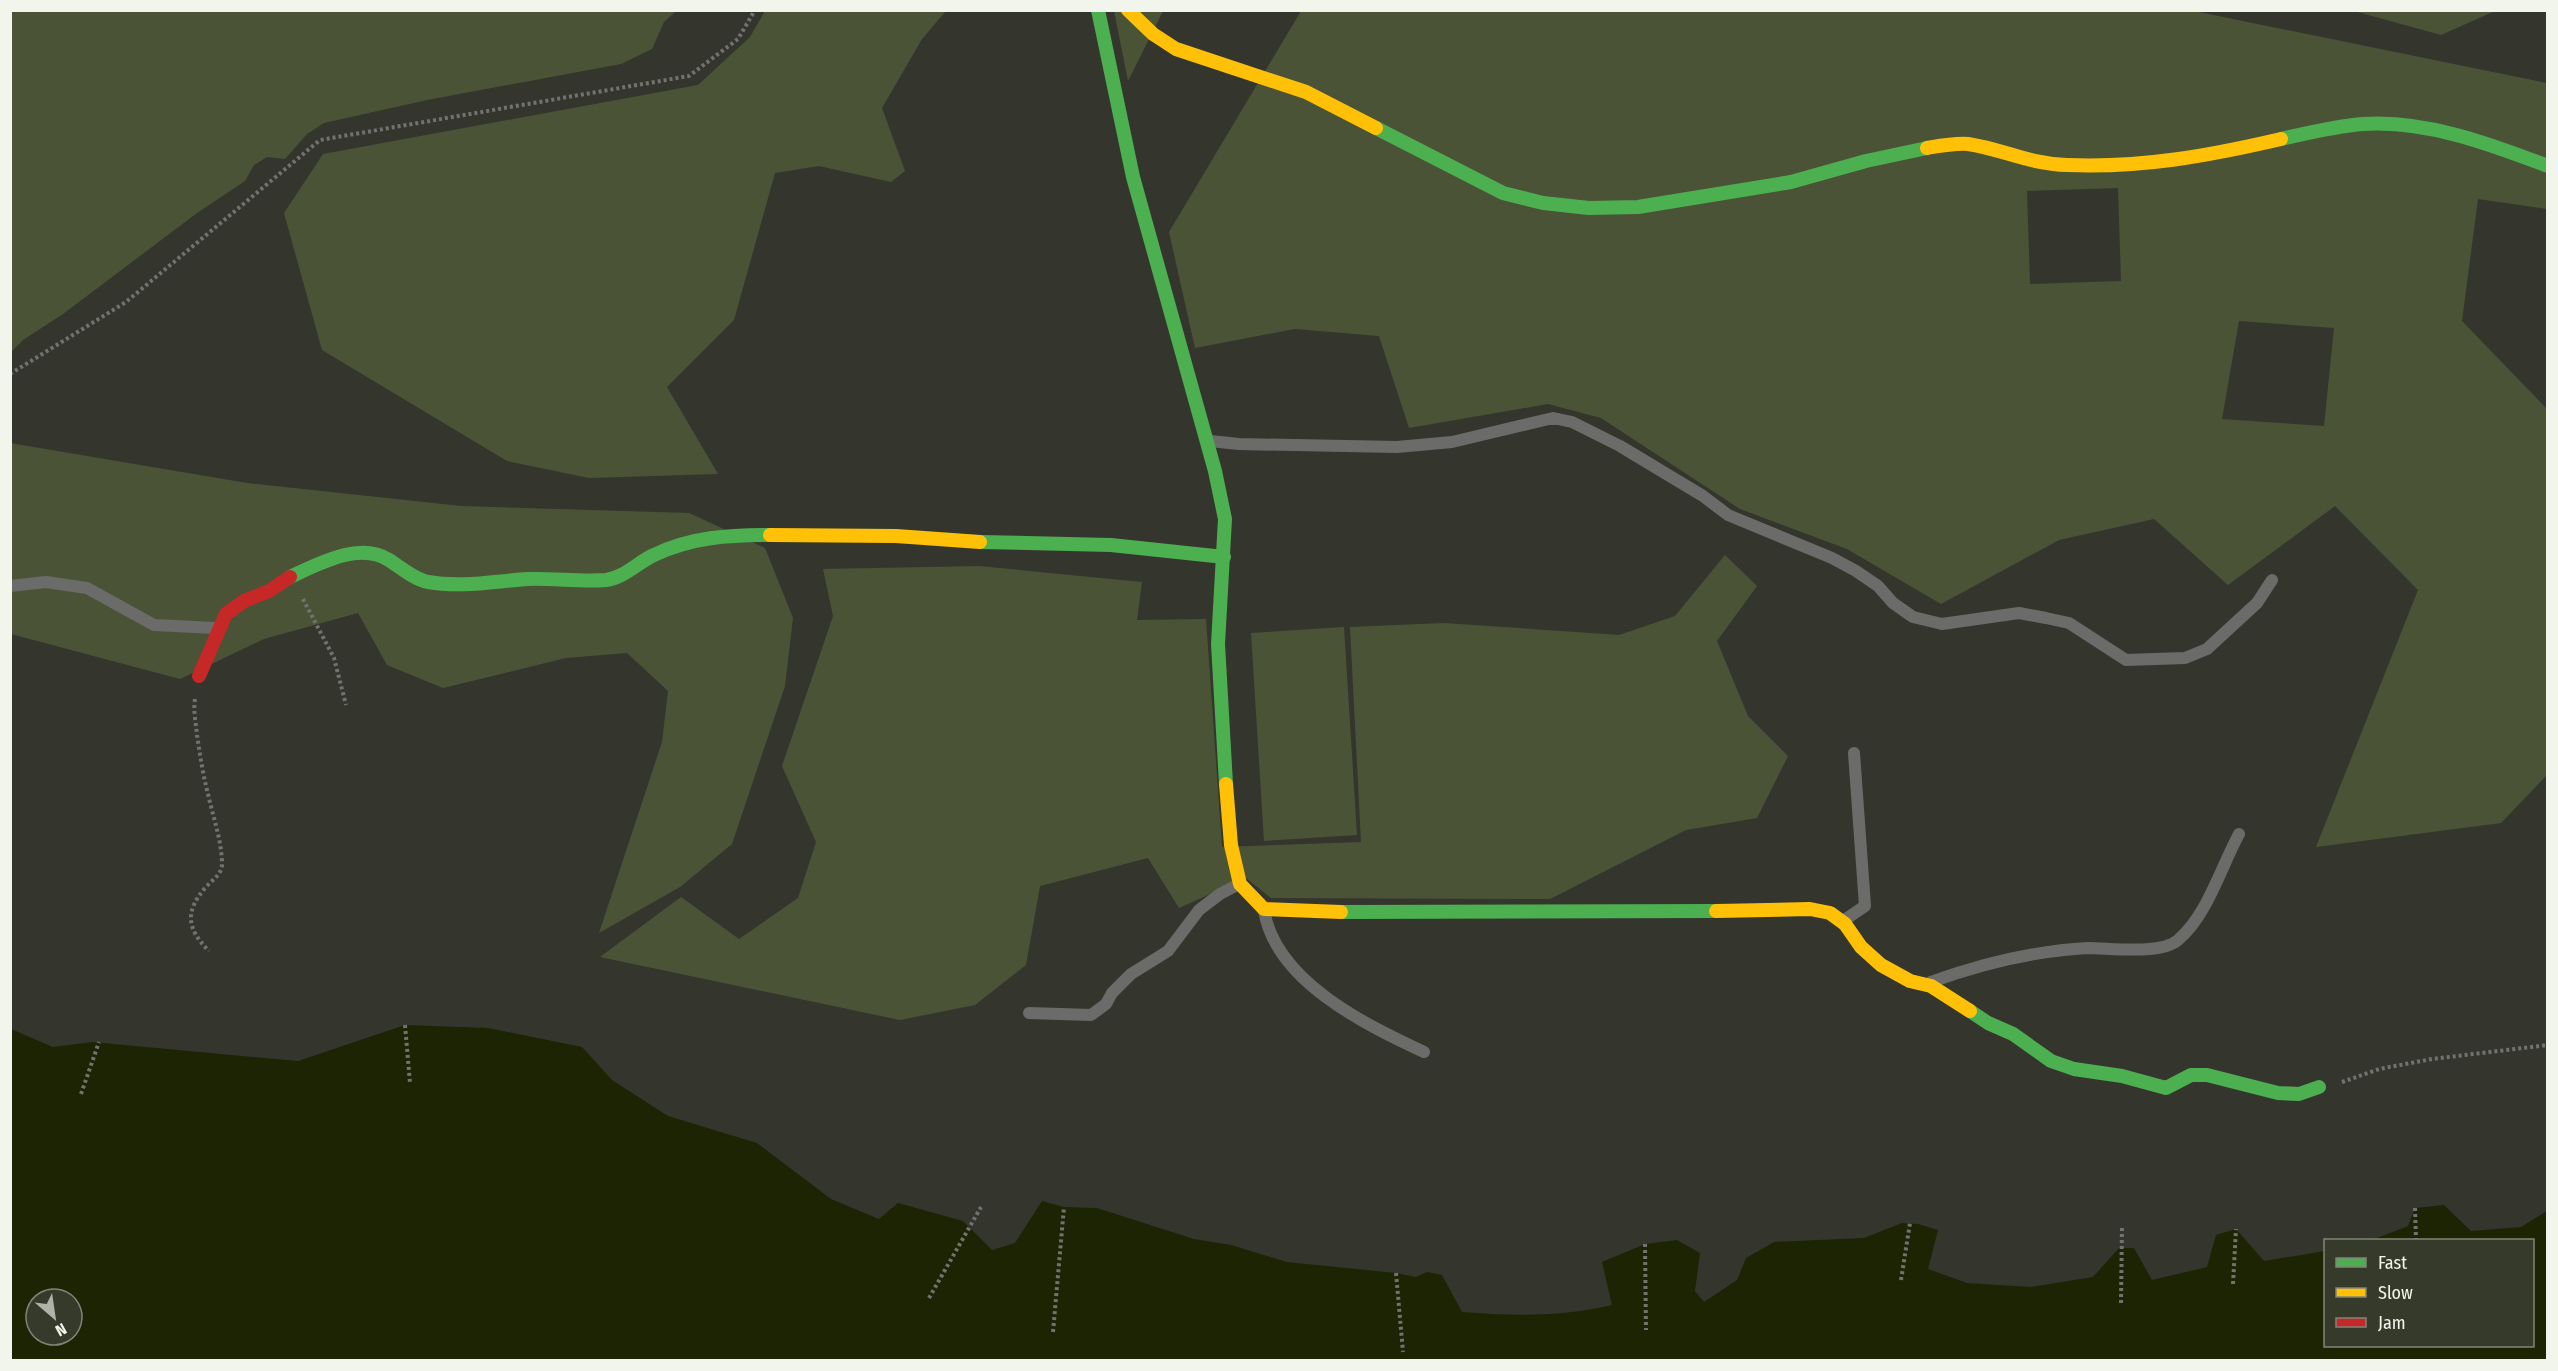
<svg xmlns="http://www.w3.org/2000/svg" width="2558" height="1371" viewBox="0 0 2558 1371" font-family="'Fira Sans Condensed',sans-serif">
	<rect width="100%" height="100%" fill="#34362e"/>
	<path fill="#4b5337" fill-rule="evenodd" d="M11 10H676V11L664 22 652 49 621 64 427 100 324 123 307 134 285 159 267 157 254 165 245 181 197 213 63 314 23 340 11 352Z
		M765 11H946L922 39 882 108 905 171 891 182 819 166 775 173 734 320 667 387 718 474 589 478 507 461 322 350 284 213 323 154 698 85 750 37Z
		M1114 11H1163L1128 81Z
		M1301 11H2194L2547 83V209L2478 199 2462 321 2547 409V775L2501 823 2316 847 2418 590 2335 506 2228 585 2154 519 2059 540 1941 604 1847 549 1740 509 1601 418 1548 404 1409 428 1379 336 1295 329 1195 348 1169 232ZM2118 188 2121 281 2030 284 2027 191ZM2239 321 2334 328 2324 426 2222 419Z
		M2354 11 2495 10V11L2441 35Z
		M10 443 247 483 461 506 689 513 765 548 793 618 785 686 732 844 680 887 599 933 662 742 668 691 627 653 566 658 443 688 387 665 358 613 264 639 180 679 11 634Z
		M1725 555 1757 586 1717 641 1748 716 1788 756 1757 818 1686 830 1550 899 1271 898 1246 878 1179 908 1148 858 1040 886 1026 965 975 1005 900 1020 600 957 681 897 739 939 798 898 816 842 782 766 833 616 823 569 979 566 1142 582 1137 620 1206 619 1222 847 1361 842 1350 627 1444 623 1619 635 1675 616Z
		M1344 627 1357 835 1264 841 1251 633Z"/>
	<path fill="#1c2404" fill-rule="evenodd" d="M405 1025 488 1028 582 1047 612 1080 668 1116 757 1143 831 1199 879 1219 898 1203 963 1221 992 1250 1015 1243 1042 1201 1064 1207 1097 1208 1194 1239 1231 1245 1287 1262 1396 1273 1416 1277 1427 1272 1442 1275 1462 1312C1515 1316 1560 1317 1612 1305L1602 1262 1645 1244 1677 1240 1700 1253 1695 1291 1704 1302 1737 1280 1746 1258 1774 1242 1864 1238 1902 1223 1918 1224 1938 1230 1928 1269 1967 1283 2031 1287 2093 1277 2119 1248H2134L2152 1280 2207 1267 2216 1235 2236 1229 2264 1261 2325 1251 2326 1346H2532V1240H2372L2408 1226 2415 1208 2444 1205 2471 1231 2521 1227 2547 1211V1360H11V1029L53 1047 92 1042 298 1061ZM36 1299H72V1335H36Z"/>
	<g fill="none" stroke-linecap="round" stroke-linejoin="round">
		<path stroke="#72736f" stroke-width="4" stroke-dasharray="3 3" stroke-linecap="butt" d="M10 374 126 302 320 140 689 76 738 39 755 10
			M303 599 334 658 346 705
			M195 699C193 711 196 723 197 735 200 755 203 775 208 794 213 817 221 838 222 862 223 874 213 879 206 887 184 912 187 929 209 951
			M405 1025 410 1083
			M2342 1082 2379 1069 2432 1059 2548 1045
			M81 1094 99 1042
			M2415 1208 2416 1240
			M1645 1244 1646 1330
			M1396 1273 1403 1352
			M1901 1280 1910 1223
			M2233 1284 2236 1229
			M929 1298 981 1207
			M2121 1303 2122 1226
			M1053 1332 1064 1207"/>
		<path stroke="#6b6c69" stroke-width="12" d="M1210 441 1239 444 1397 447 1452 442 1553 418 1572 422 1620 446 1703 496 1728 515 1832 558 1856 571 1878 586 1893 603 1913 617 1942 624 2019 613 2046 618 2069 623 2126 660 2185 658 2207 649 2257 603 2272 580
			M10 586 46 582 87 588 154 625 215 628
			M1264 910C1275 981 1366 1025 1424 1052
			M1843 921 1865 906 1854 753
			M1931 982C1983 963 2033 951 2088 948 2111 948 2161 955 2178 940 2207 916 2221 867 2239 834
			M1029 1013 1091 1015 1106 1004 1112 993 1131 974 1168 951 1199 910 1220 894 1239 884"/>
		<path stroke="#4caf50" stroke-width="14" d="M1098 10 1133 177 1215 471 1225 519 1218 644 1226 784
			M1376 128 1503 193 1543 203 1589 208 1638 207 1791 182 1866 161 1927 148
			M2281 139C2308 133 2336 126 2363 124 2427 120 2490 144 2548 166
			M980 542 1111 545 1224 557
			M290 577C318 564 359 541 389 560 400 567 415 580 428 582 462 588 495 581 528 579 554 578 580 582 606 580 624 578 638 562 654 555 691 537 729 535 770 535
			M1341 912 1716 911
			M1970 1011 1988 1023 2013 1034 2051 1061 2074 1069 2122 1076 2166 1088 2191 1075H2207L2278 1093 2299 1094 2319 1087"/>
		<path stroke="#ffc107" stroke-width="14" d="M1128 10 1153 34 1176 49 1306 92 1376 128
			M1927 148C1939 146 1955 143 1968 144 2002 149 2029 164 2067 165 2142 168 2208 156 2281 139
			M770 535 896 536 980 542
			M1226 784 1231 845 1240 884 1264 909 1341 912
			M1716 911 1810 909 1830 913 1845 924 1861 947 1881 965 1910 981 1931 986 1970 1011"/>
		<path stroke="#c62828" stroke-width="14" d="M199 676 226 614 244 601 269 591 290 577"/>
	</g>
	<rect width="2558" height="1371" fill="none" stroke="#f2f5eb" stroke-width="24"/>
	<rect x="2324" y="1239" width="210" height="108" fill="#363a2a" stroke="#818577" stroke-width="1.5"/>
	<rect x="2336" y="1258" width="30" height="9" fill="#4caf50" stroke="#818577" stroke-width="1.5"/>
	<text x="2378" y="1269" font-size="18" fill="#f2f5eb">Fast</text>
	<rect x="2336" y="1288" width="30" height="9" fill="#ffc107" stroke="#818577" stroke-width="1.5"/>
	<text x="2378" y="1299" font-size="18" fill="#f2f5eb">Slow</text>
	<rect x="2336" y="1318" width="30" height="9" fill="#c62828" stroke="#818577" stroke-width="1.5"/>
	<text x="2378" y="1329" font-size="18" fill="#f2f5eb">Jam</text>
	<g transform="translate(54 1317) rotate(151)"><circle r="28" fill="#363a2a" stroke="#818577" stroke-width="1.5"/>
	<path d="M0-4.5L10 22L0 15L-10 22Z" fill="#b0b2a9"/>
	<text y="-9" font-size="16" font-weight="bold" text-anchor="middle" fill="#f2f5eb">N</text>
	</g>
</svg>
